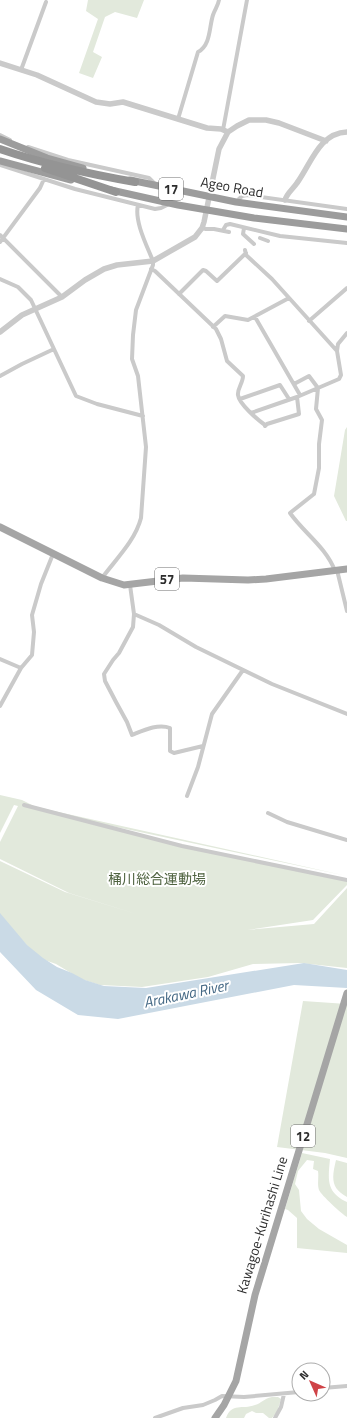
<svg xmlns="http://www.w3.org/2000/svg" width="347" height="1418" viewBox="0 0 347 1418" font-family="'Titillium Web','Noto Sans JP',sans-serif">
	<rect width="100%" height="100%" fill="#fff"/>
	<path fill="#e2e9dc" d="M88 0H144L137 18 115 12 105 17 93 52 102 57 93 78 79 73 98 19 86 11Z
		M347 427V521H346L334 496 345 430Z
		M0 795 22 800 34 806 54 811 347 876 46 812 182 846 347 880V885L313 920 247 930 314 924 347 888V968L300 963 253 964 208 977 142 987 100 985 81 979 56 964 39 958 0 917V861L65 892 143 916 69 893 0 859V842L18 806 14 805 0 833Z
		M303 1001 347 1004V1158L325 1153 277 1147Z
		M302 1153 330 1159C328 1180 326 1192 347 1202V1217C342 1214 321 1195 319 1190 317 1184 319 1177 318 1171L313 1169 314 1161 307 1160 298 1171 295 1184 299 1190 301 1211 307 1219 319 1229 347 1245V1253L297 1248V1218L288 1210 285 1209Z
		M336 1160 347 1163V1197C330 1188 332 1177 336 1160Z
		M272 1397H278L281 1399 277 1412 272 1418H269L263 1413H256L252 1411 246 1414 244 1418H226C232 1402 242 1410 255 1405 262 1403 263 1399 272 1397Z"/>
	<path fill="#cadae6" d="M0 913 27 945 43 958 57 967 72 973 85 980 104 986 146 988 304 963 347 970V988L294 985 118 1019 78 1015 36 990 0 952Z"/>
	<g fill="none" stroke-linecap="round" stroke-linejoin="round">
		<path stroke="#cacaca" stroke-width="4" d="M21 70 46 2
			M178 119 198 52C211 45 209 27 213 15 215 9 218 6 219 0
			M223 130 247 0
			M0 135 10 140
			M28 147 68 160 149 178 156 185
			M0 165 75 189 155 209 161 208 169 204
			M236 202 242 196 247 195 347 209
			M202 228 206 229H214L229 232
			M244 228 243 234 254 244
			M223 230 226 225 230 224 280 236 347 243
			M0 235 62 297
			M260 238 268 241
			M0 242 40 188 44 179
			M245 250 246 255 272 279 337 351
			M151 269 155 271 216 329 221 339 227 361 243 376C243 383 237 389 238 395 239 404 258 420 265 425
			M0 279 18 287 31 300 76 396 97 404 143 416
			M179 294 203 270 206 271 217 281 246 253
			M255 317 300 395
			M309 321 347 288
			M213 327 225 316 248 320 289 298
			M0 376 22 364 54 349
			M294 384 309 376 318 388 316 409 322 420 319 444V468L314 494 290 513C304 533 326 547 335 571
			M240 399 280 385 289 399
			M251 413 297 397 339 379 341 375 337 351 338 344 347 333
			M265 426 267 424 299 414 297 397
			M337 570 347 611
			M102 578C116 559 135 541 141 518L146 447 138 376 132 359 133 335 136 310 153 265V261C147 246 134 221 138 205
			M130 585 134 614 133 627 119 653 113 660 104 674 105 681 116 702 127 722 132 735C142 731 158 723 170 728V751L174 753 203 746
			M134 614 159 625 196 647 272 684 347 714
			M0 659 21 668
			M0 706 21 668 32 655 34 632 32 615 41 584 53 554
			M187 796 198 767 212 714 243 670
			M24 805 182 846 347 880
			M268 813 287 822 347 840
			M323 1388 347 1386
			M155 1418 183 1408 203 1405 215 1400 222 1396 244 1397 299 1392
			M275 1418 281 1407 284 1394"/>
		<path stroke="#cacaca" stroke-width="5.5" d="M0 63 37 75 96 102 110 104 123 102 207 128 221 129 228 132
			M285 200C287 193 293 189 297 183 311 164 319 133 347 132
			M0 332 22 315 62 297 85 280 104 269 117 265 153 261 195 237 202 228 204 222 219 149 228 132 237 126 249 120H266L279 123 326 141"/>
		<path stroke="#a5a5a5" stroke-width="7" d="M0 527 102 578 124 585 183 578 248 580 266 579 347 569
			M215 1418 224 1405 236 1381 255 1295 347 993"/>
		<path stroke="#9c9c9c" stroke-width="7" d="M0 139 47 158 83 168
			M0 161 71 180
			M130 180 236 202 347 217
			M111 190 178 205 254 218 347 229"/>
		<path stroke="#949494" stroke-width="8" d="M0 149C44 164 89 174 135 182
			M45 168 116 192"/>
	</g>
	<g text-anchor="middle" stroke-width="4" stroke-linejoin="round" paint-order="stroke">
		<g fill="#fff" stroke="#6c6c6c" stroke-width="1">
			<rect x="159" y="178" width="24" height="22" rx="3"/>
			<rect x="155" y="568" width="24" height="22" rx="3"/>
			<rect x="291" y="1125" width="24" height="22" rx="3"/>
		</g>
		<g font-size="13" font-weight="bold" fill="#2d2d2d">
			<text x="171" y="194">17</text>
			<text x="167" y="584">57</text>
			<text x="303" y="1141">12</text>
		</g>
		<g font-size="14" fill="#2d2d2d" stroke="#fff">
			<text transform="translate(232 187) rotate(10)" y="5">Ageo Road</text>
			<text transform="translate(262 1225) rotate(-73)" y="5">Kawagoe-Kurihashi Line</text>
		</g>
		<g font-size="14" fill="#4f6340" stroke="#fff">
			<text x="157" y="884">桶川総合運動場</text>
		</g>
		<g font-size="15" font-style="italic" fill="#456985" stroke="#fff">
			<text transform="translate(186 994) rotate(-12)" y="5">Arakawa River</text>
		</g>
	</g>
	<g transform="translate(311 1382) rotate(315)"><circle r="19" fill="#ffffff" stroke="#ababab"/>
	<path d="M0-3L7 15L0 10L-7 15Z" fill="#cf4347"/>
	<text y="-6" font-size="11" font-weight="bold" text-anchor="middle" fill="#2d2d2d">N</text>
	</g>
</svg>
